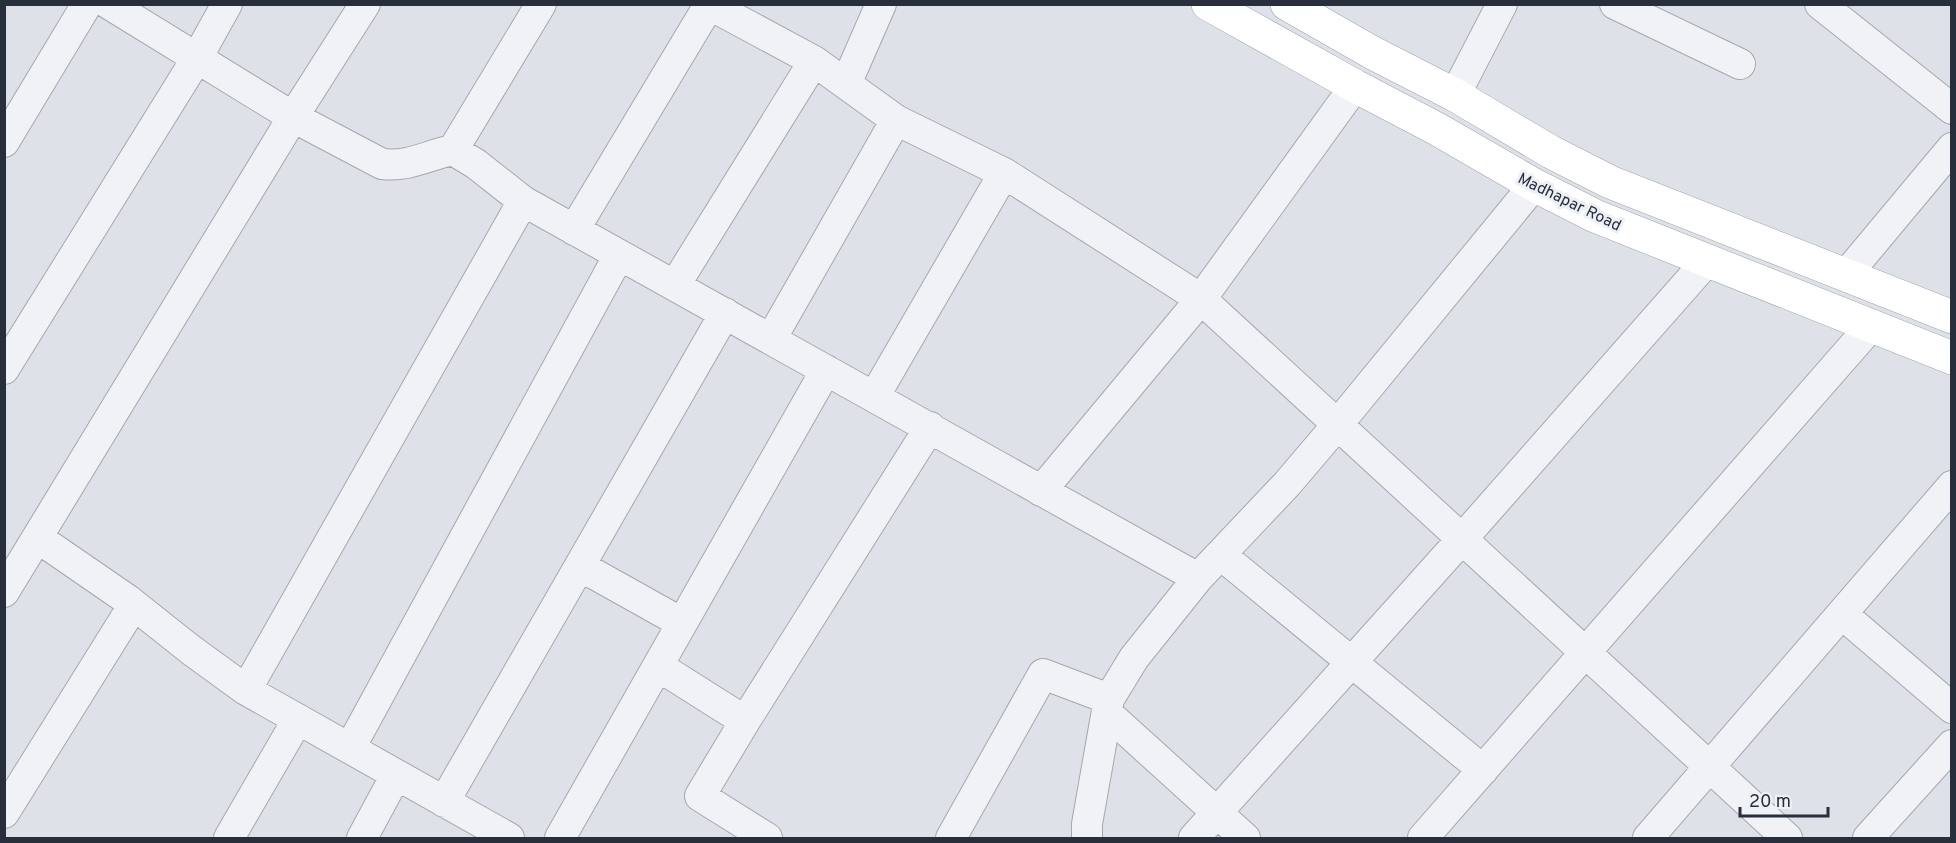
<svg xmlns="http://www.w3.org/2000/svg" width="1956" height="843" viewBox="0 0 1956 843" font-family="Overpass,sans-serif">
	<rect width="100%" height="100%" fill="#dee1e7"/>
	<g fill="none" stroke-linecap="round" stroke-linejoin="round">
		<g stroke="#a3a8b1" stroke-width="32">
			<path id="minor" d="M109 4 293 117 382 164C411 167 427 155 453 150L476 164 523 201 1198 578
				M708 4 814 61 896 120 1004 173 1201 299 1787 838
				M1615 4 1740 64
				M1820 4 1952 109
				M846 84 881 4
				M1455 95 1502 4
				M4 142 87 4
				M453 150 541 4
				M574 230 709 5
				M1846 275 1952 148
				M675 285 814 61
				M771 339 896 120
				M4 369 197 58 227 4
				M874 397 1004 173
				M1041 491 1201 299 1355 86
				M38 538 128 600 191 650 246 690 509 838
				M1221 555 1483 770
				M580 566 682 623
				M4 592 293 117 365 4
				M1842 614 1952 708
				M658 666 745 721
				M246 690 523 201
				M1107 713 1245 838
				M350 748 619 255
				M444 802 725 313
				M4 813 133 606
				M229 838 298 719
				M362 838 396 775
				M560 838 826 370
				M767 838 700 796 745 721 930 427
				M951 838 1043 674 1109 699
				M1087 838V824L1109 699 1134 658 1198 578 1287 484 1338 424 1534 185
				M1194 838 1462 539 1707 261
				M1423 838 1871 326
				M1648 838 1952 486
				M1868 838 1952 745"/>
		</g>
		<g stroke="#9da5b2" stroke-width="34">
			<path id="major" d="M1208 4 1355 86 1437 129 1534 185 1595 216 1952 358
				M1287 4 1373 53 1455 95 1551 152 1610 182 1952 317"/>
		</g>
		<use href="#minor" stroke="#f0f2f5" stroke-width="30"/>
		<use href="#major" stroke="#fff" stroke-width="33"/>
	</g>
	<g text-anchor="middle" stroke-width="6" stroke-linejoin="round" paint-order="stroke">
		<g font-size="16" fill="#272f3d" stroke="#edf0f5">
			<text transform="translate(1570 201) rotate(26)" y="6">Madhapar Road</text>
		</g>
	</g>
	<rect width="1956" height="843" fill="none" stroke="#272f3d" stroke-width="12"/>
	<path d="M1740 807v9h88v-9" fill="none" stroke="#272f3d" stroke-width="3"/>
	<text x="1749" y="807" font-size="18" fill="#272f3d" stroke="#edf0f5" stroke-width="4.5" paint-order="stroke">20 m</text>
</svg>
